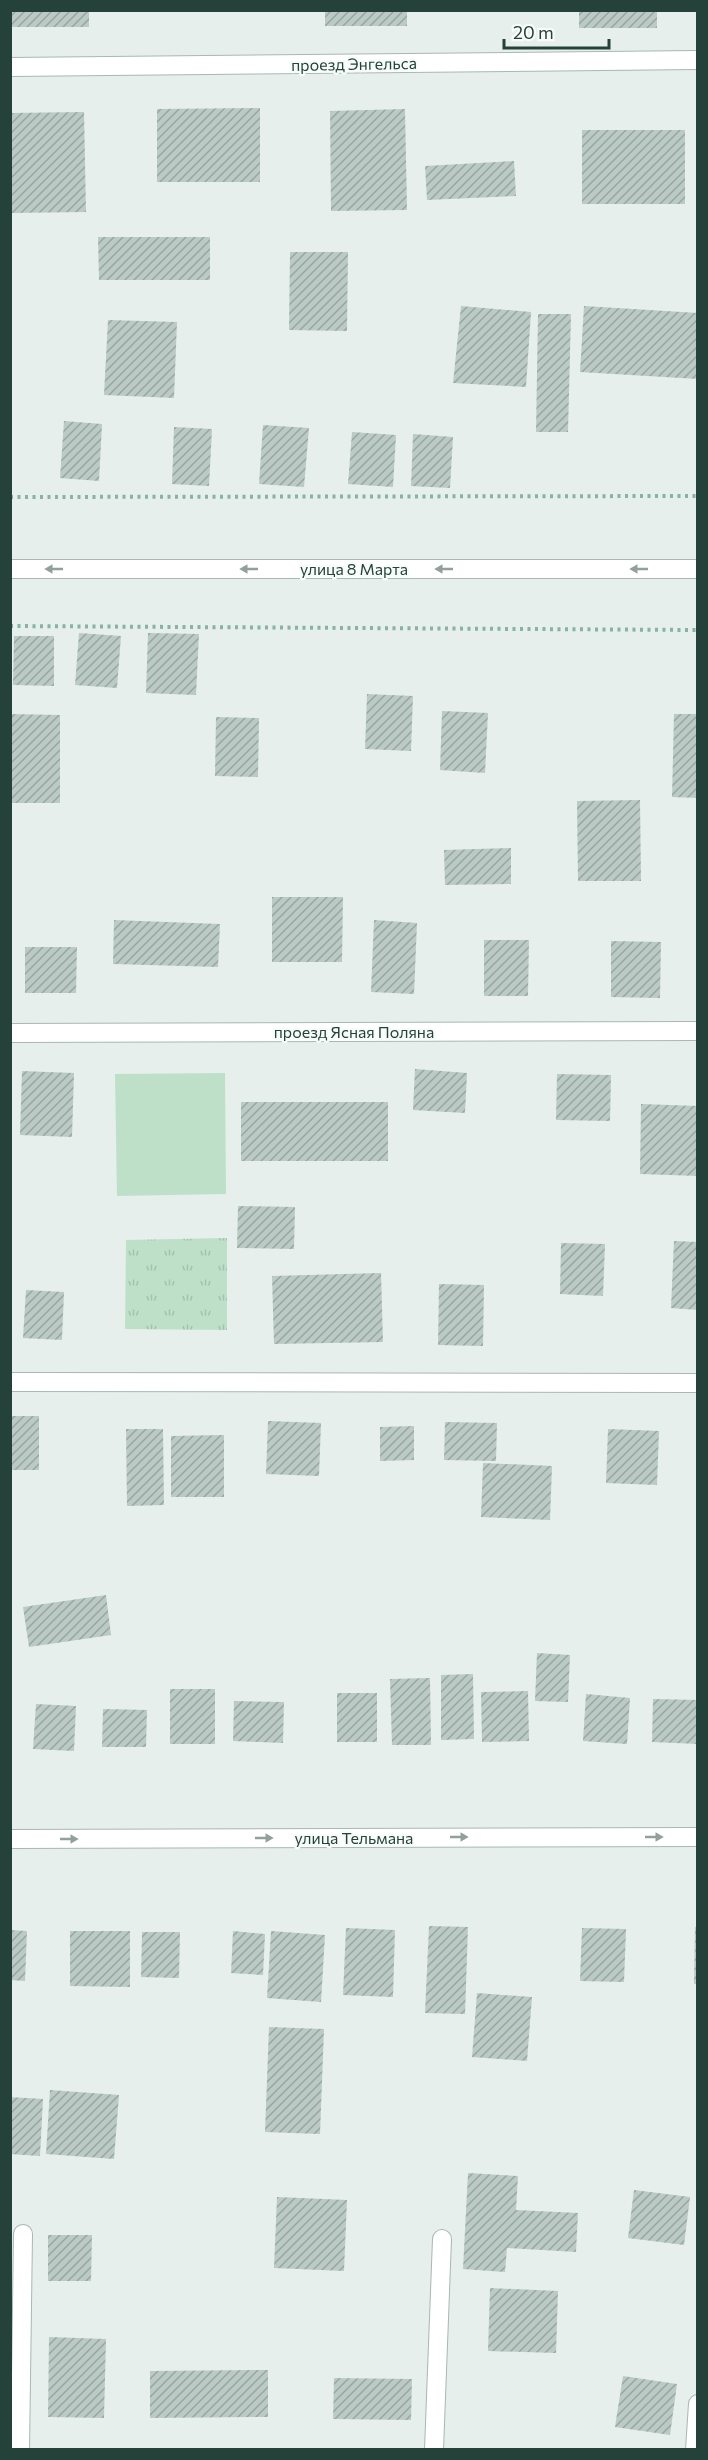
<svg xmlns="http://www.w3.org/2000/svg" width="708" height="2460" viewBox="0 0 708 2460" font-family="Commissioner,sans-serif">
	<defs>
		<pattern id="grass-tufts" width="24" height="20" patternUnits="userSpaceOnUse" patternTransform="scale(1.5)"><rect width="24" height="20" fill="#bfe0c8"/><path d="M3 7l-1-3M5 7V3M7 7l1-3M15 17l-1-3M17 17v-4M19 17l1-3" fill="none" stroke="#a4c1ad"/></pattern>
		<pattern id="building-hatch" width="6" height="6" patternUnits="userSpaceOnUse" patternTransform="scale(1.5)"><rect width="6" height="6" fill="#bbcac4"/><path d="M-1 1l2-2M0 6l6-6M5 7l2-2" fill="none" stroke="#98a6a0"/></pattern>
	</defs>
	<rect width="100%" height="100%" fill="#e6efeb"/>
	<path fill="url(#grass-tufts)" d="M227 1238V1330L125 1329 126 1240Z"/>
	<path fill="#bfe0c8" d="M225 1073 226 1194 117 1196 115 1074Z"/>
	<path fill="url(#building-hatch)" d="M10 10H89V27H10Z
		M325 10H407V26H325Z
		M579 10H657V28H579Z
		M260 108V182H157V109Z
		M405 109 407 210 331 211 330 111Z
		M84 112 86 212 11 213 10 113Z
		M582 130H685V204H582Z
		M514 161 516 196 427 200 425 166Z
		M98 237H210V280H99Z
		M290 252H348L347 331 289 330Z
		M461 306 531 312 526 387 453 383Z
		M584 306 698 313V379L580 372Z
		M538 314H571L568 432H536Z
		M108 320 177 322 174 398 104 395Z
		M64 421 102 424 99 481 60 478Z
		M263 425 309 428 304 487 259 484Z
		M174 427 212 429 209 486 172 484Z
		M352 432 396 435 393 487 348 484Z
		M413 434 453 437 450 488 411 486Z
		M79 633 121 636 117 688 75 685Z
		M148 633 199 634 196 695 146 693Z
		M14 636H54V686L13 685Z
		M367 694 413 696 411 751 365 749Z
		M442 711 488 713 485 773 440 770Z
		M10 714 60 715V803H10Z
		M674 714H698V798L672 797Z
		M216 717 259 718 258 777 215 776Z
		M640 800 641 881H578L577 801Z
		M511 848V884L445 885 444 850Z
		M272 897H343L342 962H272Z
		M114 920 220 924 218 967 113 964Z
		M374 920 417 923 414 994 371 992Z
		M484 940H529L528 996H484Z
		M611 941 661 942 660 998 611 997Z
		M25 947H77L76 993H25Z
		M415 1069 467 1073 465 1113 413 1110Z
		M22 1071 74 1073 72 1137 20 1135Z
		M557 1074 611 1075 610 1121 556 1120Z
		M241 1102H388V1161H241Z
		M641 1104 698 1106V1176L640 1174Z
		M238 1206 295 1207 294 1249 237 1248Z
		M674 1241 698 1242V1310L671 1308Z
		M561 1243 605 1244 603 1296 560 1294Z
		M381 1273 383 1342 274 1344 272 1276Z
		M439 1284 484 1285 483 1346 438 1345Z
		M26 1290 64 1292 62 1340 23 1338Z
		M10 1416H39V1470H10Z
		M268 1421 321 1423 319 1476 266 1474Z
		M445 1422 497 1423 496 1461 444 1460Z
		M414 1426V1460L380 1461V1427Z
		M126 1429H163L164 1505 127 1506Z
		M608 1429 659 1431 657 1485 606 1483Z
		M224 1435V1497H171V1436Z
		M483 1463 552 1466 550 1520 481 1517Z
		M106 1595 111 1635 29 1647 23 1607Z
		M537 1653 570 1655 568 1702 535 1701Z
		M473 1674 474 1739 441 1740V1675Z
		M430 1678 431 1745H392L390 1679Z
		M170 1689H215V1744H170Z
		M528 1691 529 1741 482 1742 481 1692Z
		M337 1693H377V1742H337Z
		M586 1694 630 1698 627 1744 583 1741Z
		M653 1699 698 1700V1744L652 1742Z
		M234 1701 284 1702 283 1743 233 1741Z
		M36 1704 76 1706 74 1751 33 1749Z
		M103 1709 147 1710 146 1747H102Z
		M429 1926 468 1927 465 2014 425 2013Z
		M695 1927H698V1984H694Z
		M346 1928 395 1930 393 1997 343 1995Z
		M582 1928 626 1929 624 1982 580 1981Z
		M10 1930 27 1931 25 1981 10 1980Z
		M70 1931H130V1987L70 1986Z
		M233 1931 265 1934 263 1975 231 1973Z
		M271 1931 325 1935 321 2002 267 1998Z
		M142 1932H180L179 1978 141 1977Z
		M477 1993 532 1997 527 2061 472 2057Z
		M269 2027 324 2029 320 2134 265 2132Z
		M50 2090 119 2095 114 2159 46 2154Z
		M10 2097 43 2099 40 2156 10 2154Z
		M468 2173 518 2176 516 2210 578 2213 576 2252 507 2248 505 2272 463 2269Z
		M634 2190 690 2197 684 2245 628 2238Z
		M277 2197 347 2200 344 2271 274 2268Z
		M48 2235H92L91 2281H48Z
		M490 2288 558 2291 556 2353 488 2351Z
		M49 2337 106 2339 104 2418 48 2417Z
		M268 2370V2417L150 2418V2371Z
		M623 2376 677 2384 670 2435 615 2427Z
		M334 2378 412 2379 411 2420 333 2419Z"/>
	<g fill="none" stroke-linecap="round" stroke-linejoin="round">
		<g stroke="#a8b8b2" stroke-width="20">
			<path id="minor" d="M10 67 698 60
				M10 569H698
				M10 1033 698 1031
				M10 1382 698 1383
				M10 1839 698 1837
				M20 2450 23 2234
				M434 2450 442 2239
				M695 2450 698 2404"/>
		</g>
		<path stroke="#86b3a5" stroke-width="4" stroke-dasharray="3 4.5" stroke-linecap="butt" d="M10 497 698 496
			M10 626 698 630"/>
		<use href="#minor" stroke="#fff" stroke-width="18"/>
	</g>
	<defs><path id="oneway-solid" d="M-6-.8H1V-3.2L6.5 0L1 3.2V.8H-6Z" transform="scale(1.5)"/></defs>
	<g fill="#92a09c">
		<use href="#oneway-solid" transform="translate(54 569) rotate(180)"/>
		<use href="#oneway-solid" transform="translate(249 569) rotate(180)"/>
		<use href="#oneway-solid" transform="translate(444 569) rotate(180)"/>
		<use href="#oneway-solid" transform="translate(639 569) rotate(180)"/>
		<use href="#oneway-solid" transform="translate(459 1837)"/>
		<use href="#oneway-solid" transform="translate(654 1837)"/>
		<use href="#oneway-solid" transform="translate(264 1838)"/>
		<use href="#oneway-solid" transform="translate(69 1839)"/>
	</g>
	<g text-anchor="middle" stroke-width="4.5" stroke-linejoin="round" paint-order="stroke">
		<g font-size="16" fill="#24423a" stroke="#f7fbf9">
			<text transform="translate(354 64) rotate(-1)" y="6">проезд Энгельса</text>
			<text x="354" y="575">улица 8 Марта</text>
			<text x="354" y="1038">проезд Ясная Поляна</text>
			<text x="354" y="1844">улица Тельмана</text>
		</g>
	</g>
	<rect width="708" height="2460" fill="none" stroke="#24423a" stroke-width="24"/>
	<path d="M504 39v9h105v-9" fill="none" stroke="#24423a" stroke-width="3"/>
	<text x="513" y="39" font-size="18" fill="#24423a" stroke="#f7fbf9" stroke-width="4.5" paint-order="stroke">20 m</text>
</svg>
